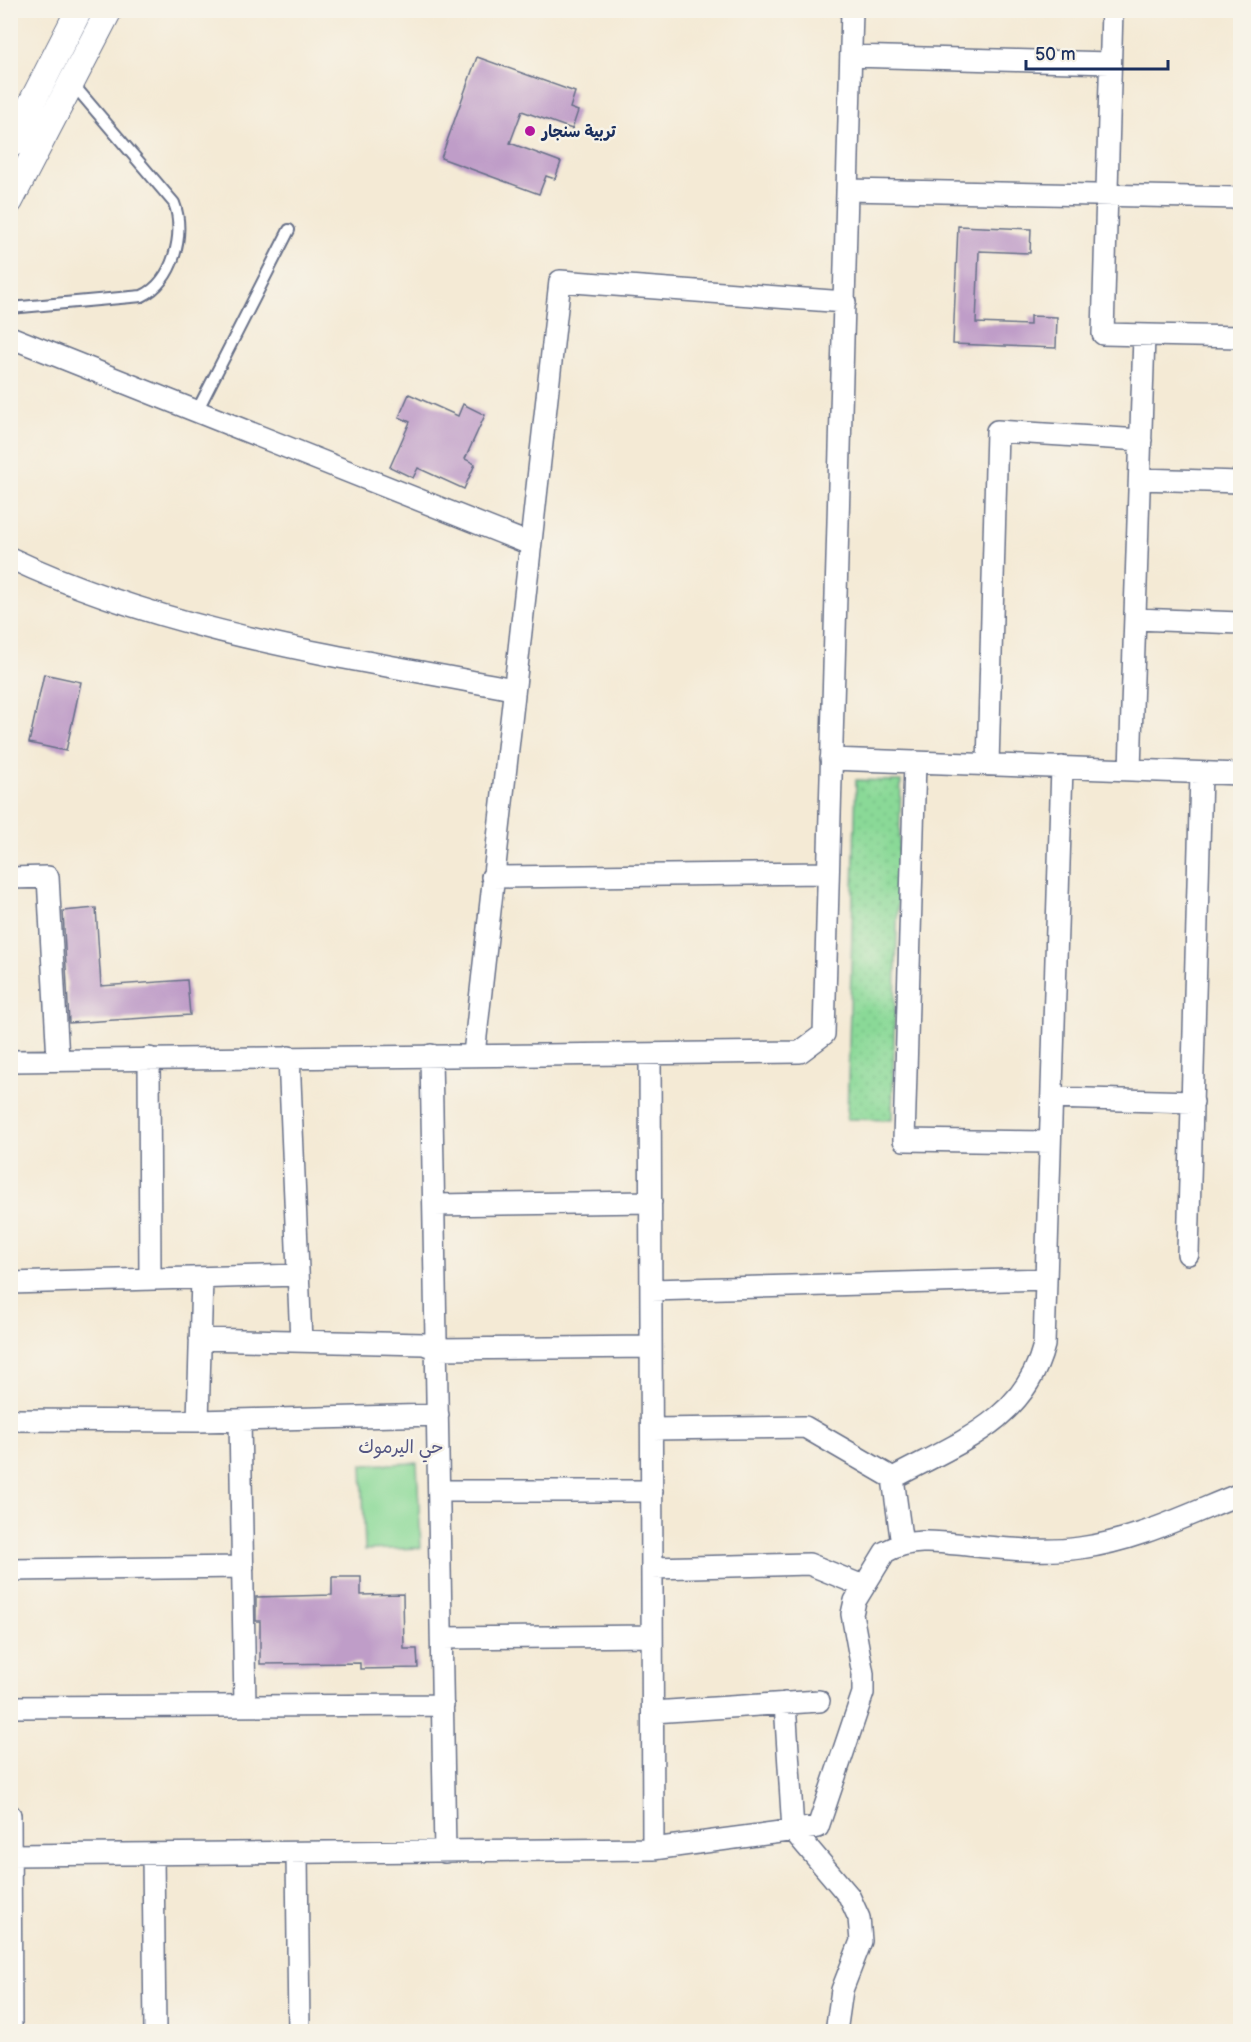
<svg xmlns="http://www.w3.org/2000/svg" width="1251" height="2042" viewBox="0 0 1251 2042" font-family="'Balsamiq Sans','Playpen Sans Arabic',sans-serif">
	<defs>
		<pattern id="garden-dots" width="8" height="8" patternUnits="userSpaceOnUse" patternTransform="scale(1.5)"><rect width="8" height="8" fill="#8ad997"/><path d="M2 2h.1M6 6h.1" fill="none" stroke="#76bb85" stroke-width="1.8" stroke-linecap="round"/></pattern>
	</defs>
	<rect width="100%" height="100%" fill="#f7f3e8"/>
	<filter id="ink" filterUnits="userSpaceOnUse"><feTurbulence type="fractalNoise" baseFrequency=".0167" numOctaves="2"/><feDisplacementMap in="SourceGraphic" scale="12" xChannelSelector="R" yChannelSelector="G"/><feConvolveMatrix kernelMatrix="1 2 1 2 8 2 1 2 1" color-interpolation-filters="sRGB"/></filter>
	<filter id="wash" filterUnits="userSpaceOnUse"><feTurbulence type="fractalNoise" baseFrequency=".008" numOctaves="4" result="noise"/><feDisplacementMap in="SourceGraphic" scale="24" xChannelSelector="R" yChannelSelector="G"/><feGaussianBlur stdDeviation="1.35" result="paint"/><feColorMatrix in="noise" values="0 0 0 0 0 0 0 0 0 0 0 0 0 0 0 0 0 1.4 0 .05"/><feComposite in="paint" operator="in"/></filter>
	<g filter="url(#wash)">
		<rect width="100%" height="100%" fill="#f4ead5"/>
		<path fill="#8ad997" stroke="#52847a" stroke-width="1.5" d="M417 1463 421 1548 365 1550 362 1465Z"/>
		<path fill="url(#garden-dots)" stroke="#52847a" stroke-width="1.5" d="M856 780 901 781 892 1120 847 1119Z"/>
		<g id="blocks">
			<path fill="#bf9dc8" d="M477 57 575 92 570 108 578 111 572 129 522 111 510 143 561 162 555 179 546 176 539 194 441 158Z
				M958 226 1031 229 1030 253 979 251 976 323 1030 325V316L1057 317 1056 348 953 344Z
				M409 394 458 416 463 404 485 415 465 459 475 464 464 489 418 468 413 478 390 467 410 422 399 417Z
				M44 674 81 682 66 751 29 743Z
				M96 908 101 986 187 980 190 1015 69 1023 63 911Z
				M332 1577H361V1595L403 1594 404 1649H417L418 1668 360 1669V1663L260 1664V1621H256V1597L332 1595Z"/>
		</g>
	</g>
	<g filter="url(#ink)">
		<use href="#blocks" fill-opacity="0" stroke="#677088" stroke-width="1.5"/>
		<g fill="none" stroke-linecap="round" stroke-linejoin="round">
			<g stroke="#677088" stroke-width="14">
				<path id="service" d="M10 308 142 296C173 282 186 233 174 203L72 83
					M196 413 289 230"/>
			</g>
			<g stroke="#677088" stroke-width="24">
				<path id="minor" d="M1112 10 1103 334 1240 337
					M851 56 1110 63
					M847 190 1240 198
					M10 337 530 544
					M1140 479 1240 482
					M10 558C168 633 344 657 513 689
					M1136 619 1240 623
					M831 759 1240 774
					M915 762 904 1140 1050 1142
					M988 765 997 431 1141 440
					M1130 770 1144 336
					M492 877 828 873
					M10 878 48 877 58 1060
					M474 1054 560 281 845 302
					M431 1055 445 1852
					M650 1055 653 1849
					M289 1057 301 1341
					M149 1058 150 1279
					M10 1061 800 1052 824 1034 852 10
					M1052 1098 1193 1102
					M435 1205 651 1202
					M1188 1254 1201 773
					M10 1283 298 1275
					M651 1290 1046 1279
					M200 1339 424 1344 437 1349 651 1347
					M10 1420 198 1421 438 1415
					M240 1420 245 1705
					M198 1421 202 1278
					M652 1429 805 1427 893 1478 902 1545
					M893 1478C955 1444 1025 1421 1044 1345L1062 767
					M439 1491H652
					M652 1568 809 1564 863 1586
					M10 1570 243 1567
					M442 1638 652 1636
					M785 1703 793 1830 849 1896 859 1918 861 1941 842 1990 836 2032
					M10 1707 443 1705
					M653 1712 819 1701
					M10 1815 11 2032
					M297 1853 299 2032
					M10 1855 653 1849 818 1827 863 1693V1674L852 1614 855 1601 885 1552C914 1536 944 1543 975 1546 1009 1549 1046 1553 1080 1548 1136 1541 1189 1514 1240 1494
					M153 1855 155 2032"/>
			</g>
			<g stroke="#677088" stroke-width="28">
				<path id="tertiary" d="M10 145 79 10
					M10 201 109 10"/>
			</g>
			<use href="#service" stroke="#fff" stroke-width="10"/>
			<use href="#minor" stroke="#fff" stroke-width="21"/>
			<use href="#tertiary" stroke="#fff" stroke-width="26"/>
		</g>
	</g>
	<circle fill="#b5179e" stroke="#f7f3e8" stroke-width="2" cx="530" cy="131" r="6"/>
	<g text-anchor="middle" stroke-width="5" stroke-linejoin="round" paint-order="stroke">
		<g font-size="16" font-weight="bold" fill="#1b2f5e" stroke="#f7f3e8" text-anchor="start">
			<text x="542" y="137">تربية سنجار</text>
		</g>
		<g font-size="18" fill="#545683" stroke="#f7f3e8">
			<text x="401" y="1453">حي اليرموك</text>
		</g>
	</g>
	<rect width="1251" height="2042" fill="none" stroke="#f7f3e8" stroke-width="36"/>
	<path d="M1026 60v9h142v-9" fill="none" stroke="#1b2f5e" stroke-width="3"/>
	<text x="1035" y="60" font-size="18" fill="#1b2f5e" stroke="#f7f3e8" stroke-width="4.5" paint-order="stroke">50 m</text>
</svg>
